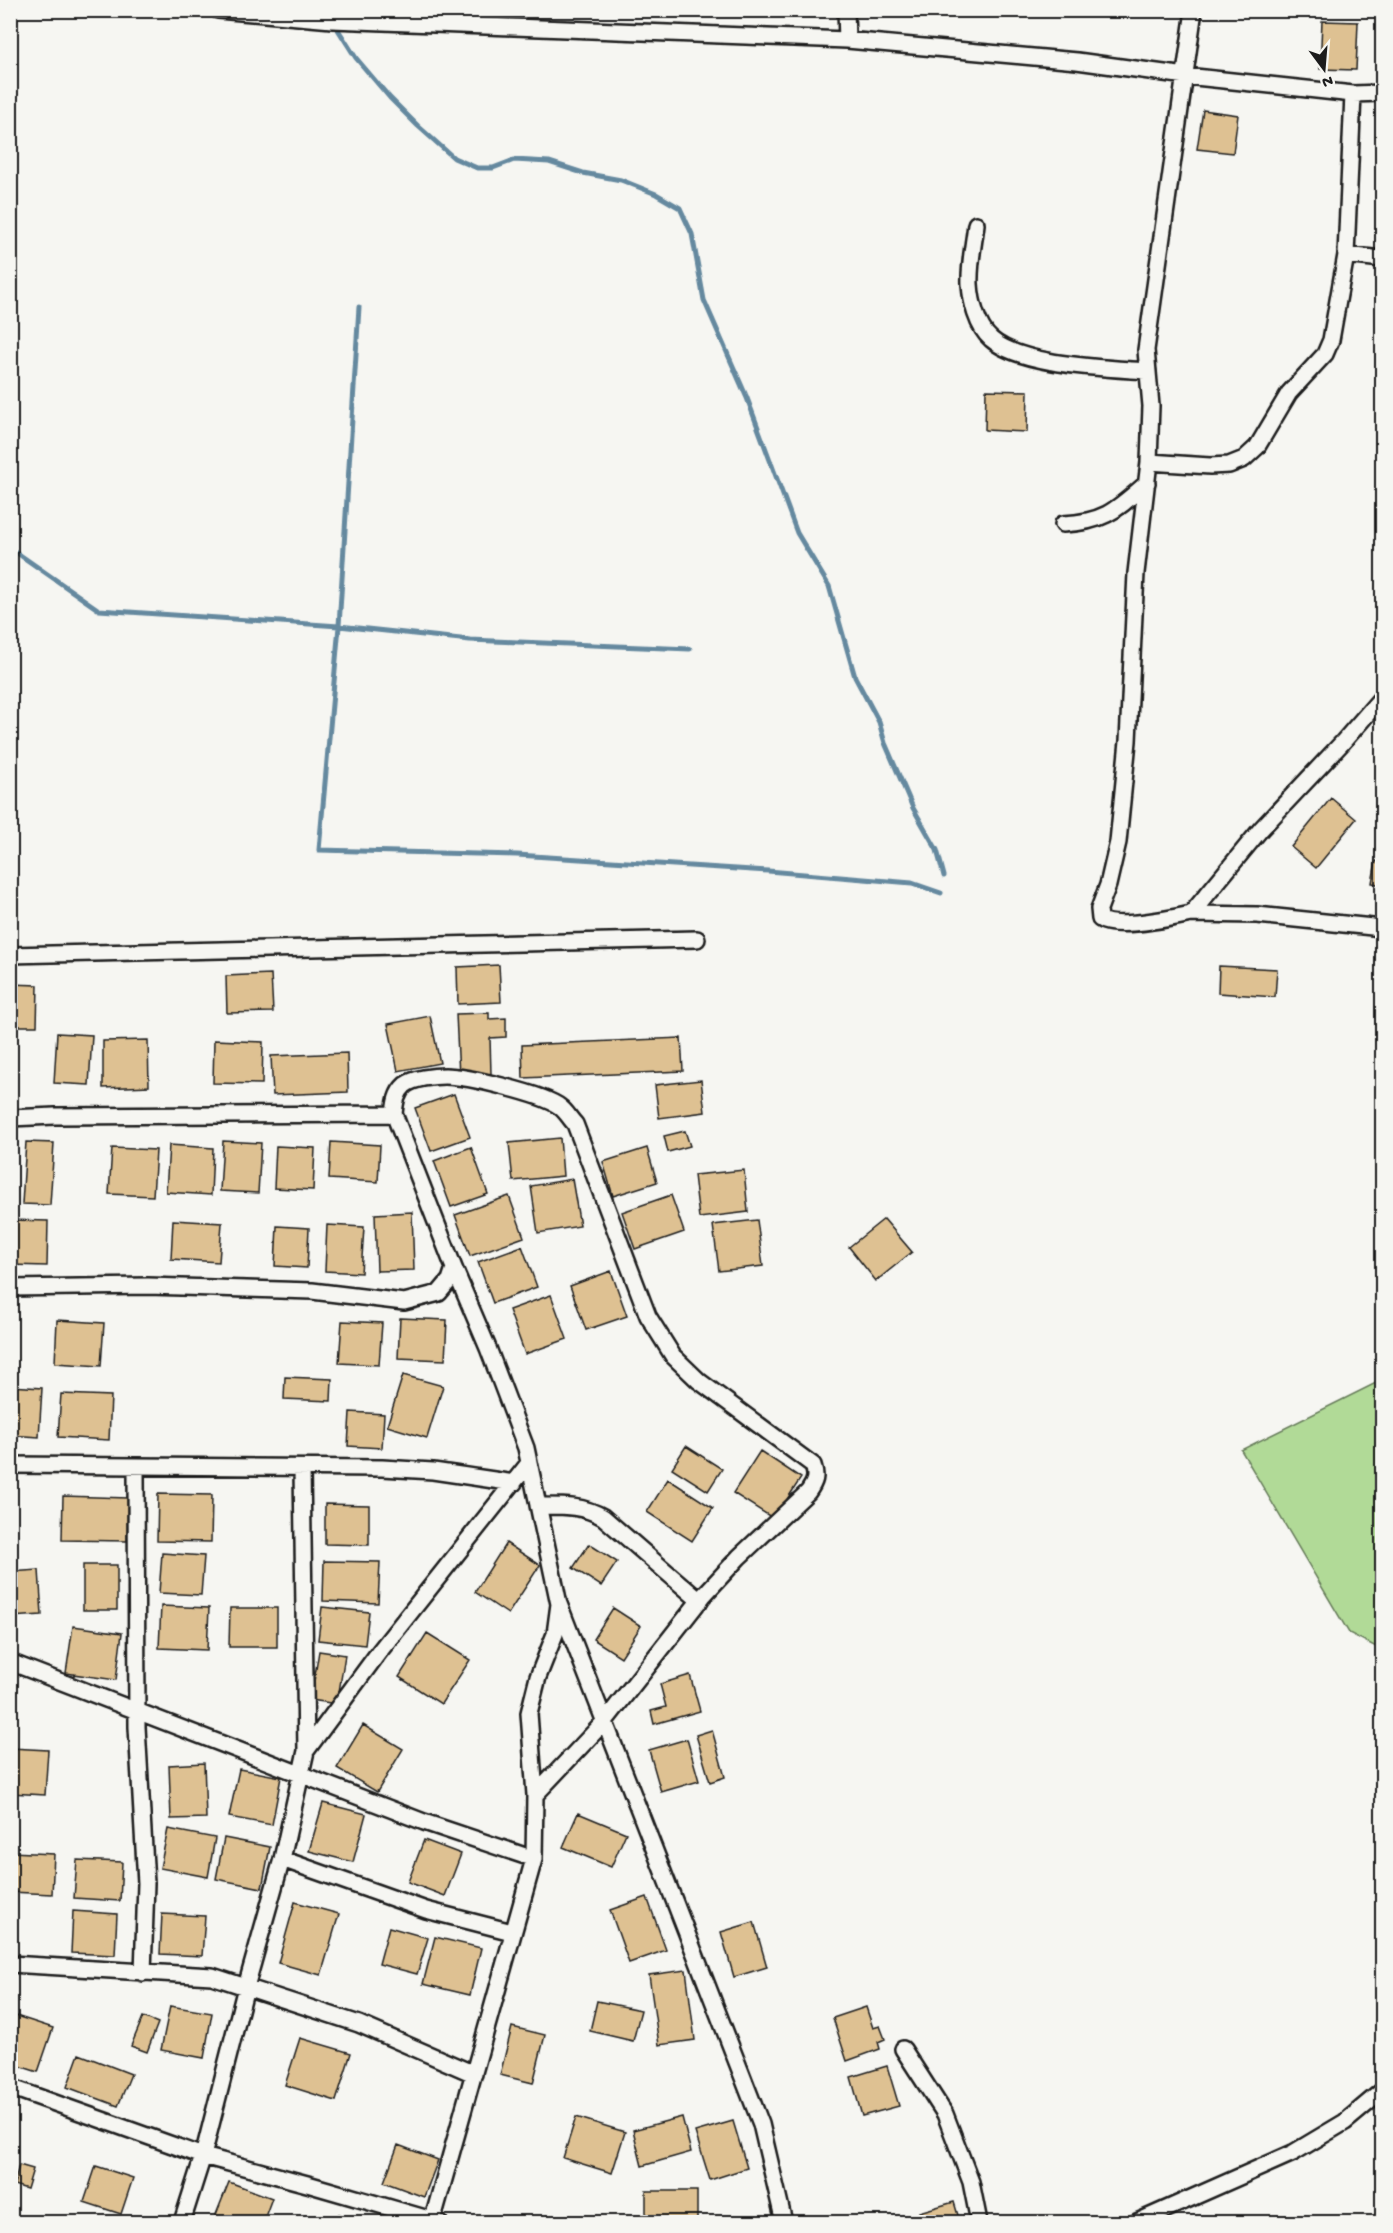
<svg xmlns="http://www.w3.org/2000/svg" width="1393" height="2233" viewBox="0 0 1393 2233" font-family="'Gochi Hand',sans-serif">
	<rect width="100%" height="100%" fill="#f6f6f2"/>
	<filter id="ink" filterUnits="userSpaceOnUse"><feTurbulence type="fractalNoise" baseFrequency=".0167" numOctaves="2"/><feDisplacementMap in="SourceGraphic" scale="12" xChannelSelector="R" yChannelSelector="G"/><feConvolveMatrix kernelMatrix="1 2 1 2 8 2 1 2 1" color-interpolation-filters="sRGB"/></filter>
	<g filter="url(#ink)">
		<path fill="#b1da97" stroke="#667b5a" stroke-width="1.5" d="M1382 1380V1650L1349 1633 1241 1450Z"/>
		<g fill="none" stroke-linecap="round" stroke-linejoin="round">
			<path stroke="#65899f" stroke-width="5" d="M329 10 332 20 356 58 390 98 418 126 454 158 477 168H493L514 160 549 162 583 173 621 180 656 194 680 208 692 234 704 300 747 398 797 533 829 586 855 677 879 722 885 743 913 808 937 850 944 876
				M359 307 339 626 319 850 517 855 768 871 912 883 941 893
				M10 548 99 610 339 626 470 640 690 649"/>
		</g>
		<path fill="#dec192" stroke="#1c1c1c" stroke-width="1.5" d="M1322 21 1358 22 1356 70 1320 69Z
			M1203 110 1238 115 1233 153 1197 149Z
			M986 390 1028 391 1027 432 985 430Z
			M1331 798 1356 819 1316 868 1291 847Z
			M1376 861 1382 862V885L1372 883Z
			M499 965 501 1002 458 1004 457 967Z
			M1219 966 1277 969 1275 997 1218 993Z
			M271 974 273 1012 227 1013 226 976Z
			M10 984 38 985 37 1026H10Z
			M489 1013V1019L506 1018V1037L490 1038 491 1074 459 1076 456 1014Z
			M430 1016 440 1063 398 1071 388 1024Z
			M57 1033 92 1035 89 1085 54 1083Z
			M681 1038 683 1071 523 1078 522 1045Z
			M148 1040 149 1086 103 1088V1041Z
			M214 1040 263 1042 262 1084 213 1083Z
			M347 1053 348 1092 273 1095 271 1056Z
			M701 1080 705 1112 659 1118 655 1085Z
			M454 1094 470 1137 431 1151 415 1108Z
			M685 1131 690 1146 668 1152 664 1136Z
			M560 1138 563 1176 513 1181 509 1143Z
			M223 1141 261 1143 258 1193 220 1191Z
			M26 1142 54 1143 50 1205 22 1204Z
			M331 1142 380 1145 378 1182 329 1179Z
			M169 1145 213 1148 211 1195 166 1192Z
			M276 1146 315 1148 313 1190 274 1188Z
			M471 1147 488 1194 451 1207 434 1161Z
			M112 1148 156 1150 153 1196 109 1194Z
			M647 1148 657 1182 613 1196 603 1162Z
			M744 1170 748 1212 699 1218 694 1175Z
			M572 1179 580 1226 538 1233 531 1186Z
			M671 1195 684 1232 635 1249 622 1212Z
			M509 1196 524 1237 470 1256 455 1215Z
			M412 1212 414 1270 377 1271 375 1214Z
			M884 1219 912 1252 876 1281 849 1247Z
			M10 1220 48 1221 47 1266 10 1265Z
			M173 1220 222 1223 219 1262 171 1259Z
			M757 1220 763 1266 719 1271 713 1225Z
			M327 1225 364 1227 361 1273 325 1271Z
			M277 1226 309 1228 307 1268 275 1266Z
			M522 1246 537 1287 493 1303 478 1262Z
			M611 1271 627 1316 586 1330 570 1286Z
			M551 1295 567 1339 525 1354 509 1310Z
			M400 1318 447 1320 445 1360 398 1358Z
			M57 1320 104 1323 101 1366 55 1363Z
			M342 1321 382 1323 379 1365 339 1363Z
			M403 1375 443 1386 427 1438 387 1426Z
			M285 1377 332 1379 331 1401 284 1399Z
			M10 1386 42 1388 39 1437 10 1435Z
			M61 1394 111 1396 109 1440 58 1437Z
			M350 1412 384 1414 382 1448 348 1446Z
			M686 1446 722 1469 708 1491 672 1468Z
			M760 1451 801 1478 774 1519 733 1493Z
			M668 1479 713 1508 692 1541 647 1512Z
			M158 1494 212 1495 211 1542 157 1541Z
			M63 1496 128 1498 127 1541 62 1540Z
			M325 1504 369 1505V1545L325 1544Z
			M506 1543 540 1565 508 1614 475 1592Z
			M589 1544 617 1562 601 1586 573 1568Z
			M162 1553 204 1556 201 1595 159 1593Z
			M324 1561 380 1562 378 1603 323 1601Z
			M83 1565H117V1610H83Z
			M39 1570 42 1615 10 1617V1572Z
			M161 1606 209 1608 207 1650 159 1648Z
			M322 1607 369 1612 365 1645 318 1640Z
			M230 1608H277V1647H229Z
			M613 1608 641 1626 621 1657 593 1639Z
			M73 1626 122 1633 116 1680 66 1673Z
			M427 1633 470 1660 441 1704 399 1677Z
			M319 1651 345 1655 337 1704 311 1700Z
			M690 1675 700 1711 654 1724 651 1711 666 1707 660 1684Z
			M363 1725 403 1749 377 1792 337 1768Z
			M712 1730 725 1777 710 1782 696 1735Z
			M687 1739 699 1781 661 1792 649 1750Z
			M10 1748 48 1750 45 1795 10 1793Z
			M204 1763 206 1818 171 1819 169 1765Z
			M239 1769 281 1777 272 1825 229 1817Z
			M323 1803 366 1814 353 1862 309 1851Z
			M578 1813 626 1833 611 1867 563 1847Z
			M168 1829 215 1838 208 1877 160 1868Z
			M224 1838 270 1847 262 1888 216 1879Z
			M424 1840 461 1854 445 1896 408 1882Z
			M10 1852 54 1854 52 1894 10 1892Z
			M77 1860 122 1862 120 1901 74 1898Z
			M647 1897 666 1950 629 1963 610 1910Z
			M295 1902 339 1914 321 1975 278 1963Z
			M73 1911 117 1914 115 1955 71 1953Z
			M162 1914 205 1916 202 1956 160 1954Z
			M754 1922 767 1967 734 1977 721 1932Z
			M389 1927 428 1938 417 1974 379 1964Z
			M435 1937 481 1948 470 1995 423 1984Z
			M686 1970 695 2040 659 2045 649 1975Z
			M597 2001 641 2010 633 2041 590 2031Z
			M170 2006 212 2013 204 2058 161 2050Z
			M866 2007 873 2028 880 2026 885 2039 878 2042 880 2049 847 2061 833 2018Z
			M10 2014 53 2028 38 2072 10 2063Z
			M143 2017 158 2023 147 2052 131 2046Z
			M512 2027 545 2035 533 2083 500 2075Z
			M300 2038 351 2053 336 2101 285 2085Z
			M79 2054 131 2074 118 2106 67 2087Z
			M887 2066 899 2106 862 2116 851 2077Z
			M576 2117 625 2132 612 2173 563 2158Z
			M682 2117 691 2152 642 2166 633 2130Z
			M733 2121 747 2168 710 2180 695 2132Z
			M398 2145 438 2160 424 2197 384 2182Z
			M19 2165 33 2169 27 2189 14 2185Z
			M96 2166 133 2178 121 2214 84 2202Z
			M229 2182 272 2198 263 2222H213Z
			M646 2191H697V2222H646Z
			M954 2202 960 2222H922L919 2212Z
			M339 2214 360 2222H336Z"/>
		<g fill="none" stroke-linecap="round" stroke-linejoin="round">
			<g stroke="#1c1c1c" stroke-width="20">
				<path id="minor" d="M218 10 332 20 847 40 1077 61 1186 76 1353 94 1382 93
					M846 10 847 40
					M1194 10 1146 350 1151 406 1149 462 1136 573 1128 741 1118 842 1108 885 1099 909 1100 919C1114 930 1173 918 1191 914L1261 829 1342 743 1382 697
					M976 224C974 243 969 264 970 284 971 301 977 327 991 339 1021 366 1108 368 1148 371
					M1346 255 1382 259
					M1149 462 1210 466 1229 465 1244 459 1257 447 1289 393 1325 354 1331 340 1346 255 1353 94
					M1063 524C1105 522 1116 510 1147 483
					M1191 914 1257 915 1382 928
					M10 955 697 939
					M10 1118 55 1116 394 1114
					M454 1268 488 1348 526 1448 559 1604 555 1634 538 1677 529 1713 535 1795
					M10 1288 148 1286 312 1291 404 1302 439 1293 450 1280 454 1268 394 1114C395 1104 396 1093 405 1085 414 1078 434 1076 445 1076 466 1076 544 1094 560 1107 566 1111 570 1119 575 1124L648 1316 673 1356 699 1381 813 1465C817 1477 815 1482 808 1492L739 1557 703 1596 605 1721 535 1795 534 1859 432 2222
					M10 1465 382 1468 433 1471 514 1483
					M136 1466 137 1727 146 1883 143 1973
					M538 1506C563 1506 582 1505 603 1517L700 1601
					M559 1604 761 2124 784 2222
					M10 1662 424 1822 534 1859
					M306 1751 379 1652 529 1463
					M282 1859 426 1910 512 1932
					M10 1964 212 1976 359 2024 474 2074
					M903 2049 945 2114 971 2182 979 2222
					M10 2087 203 2156 311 2185 439 2222
					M182 2222 203 2156 246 1987 282 1859 306 1751 302 1468
					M1137 2222 1293 2153 1345 2122 1382 2091"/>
			</g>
			<use href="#minor" stroke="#f6f6f2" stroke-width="15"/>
		</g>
	</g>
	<rect width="1393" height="2233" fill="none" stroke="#f6f6f2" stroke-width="36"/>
	<rect x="18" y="18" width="1357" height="2197" fill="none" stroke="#1c1c1c" stroke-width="2" filter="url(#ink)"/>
	<g transform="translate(1324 69) rotate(164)" stroke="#f6f6f2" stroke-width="4.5" paint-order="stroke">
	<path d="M0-4.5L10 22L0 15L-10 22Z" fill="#1c1c1c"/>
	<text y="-9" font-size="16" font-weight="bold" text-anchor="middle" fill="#1c1c1c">N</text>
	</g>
</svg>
